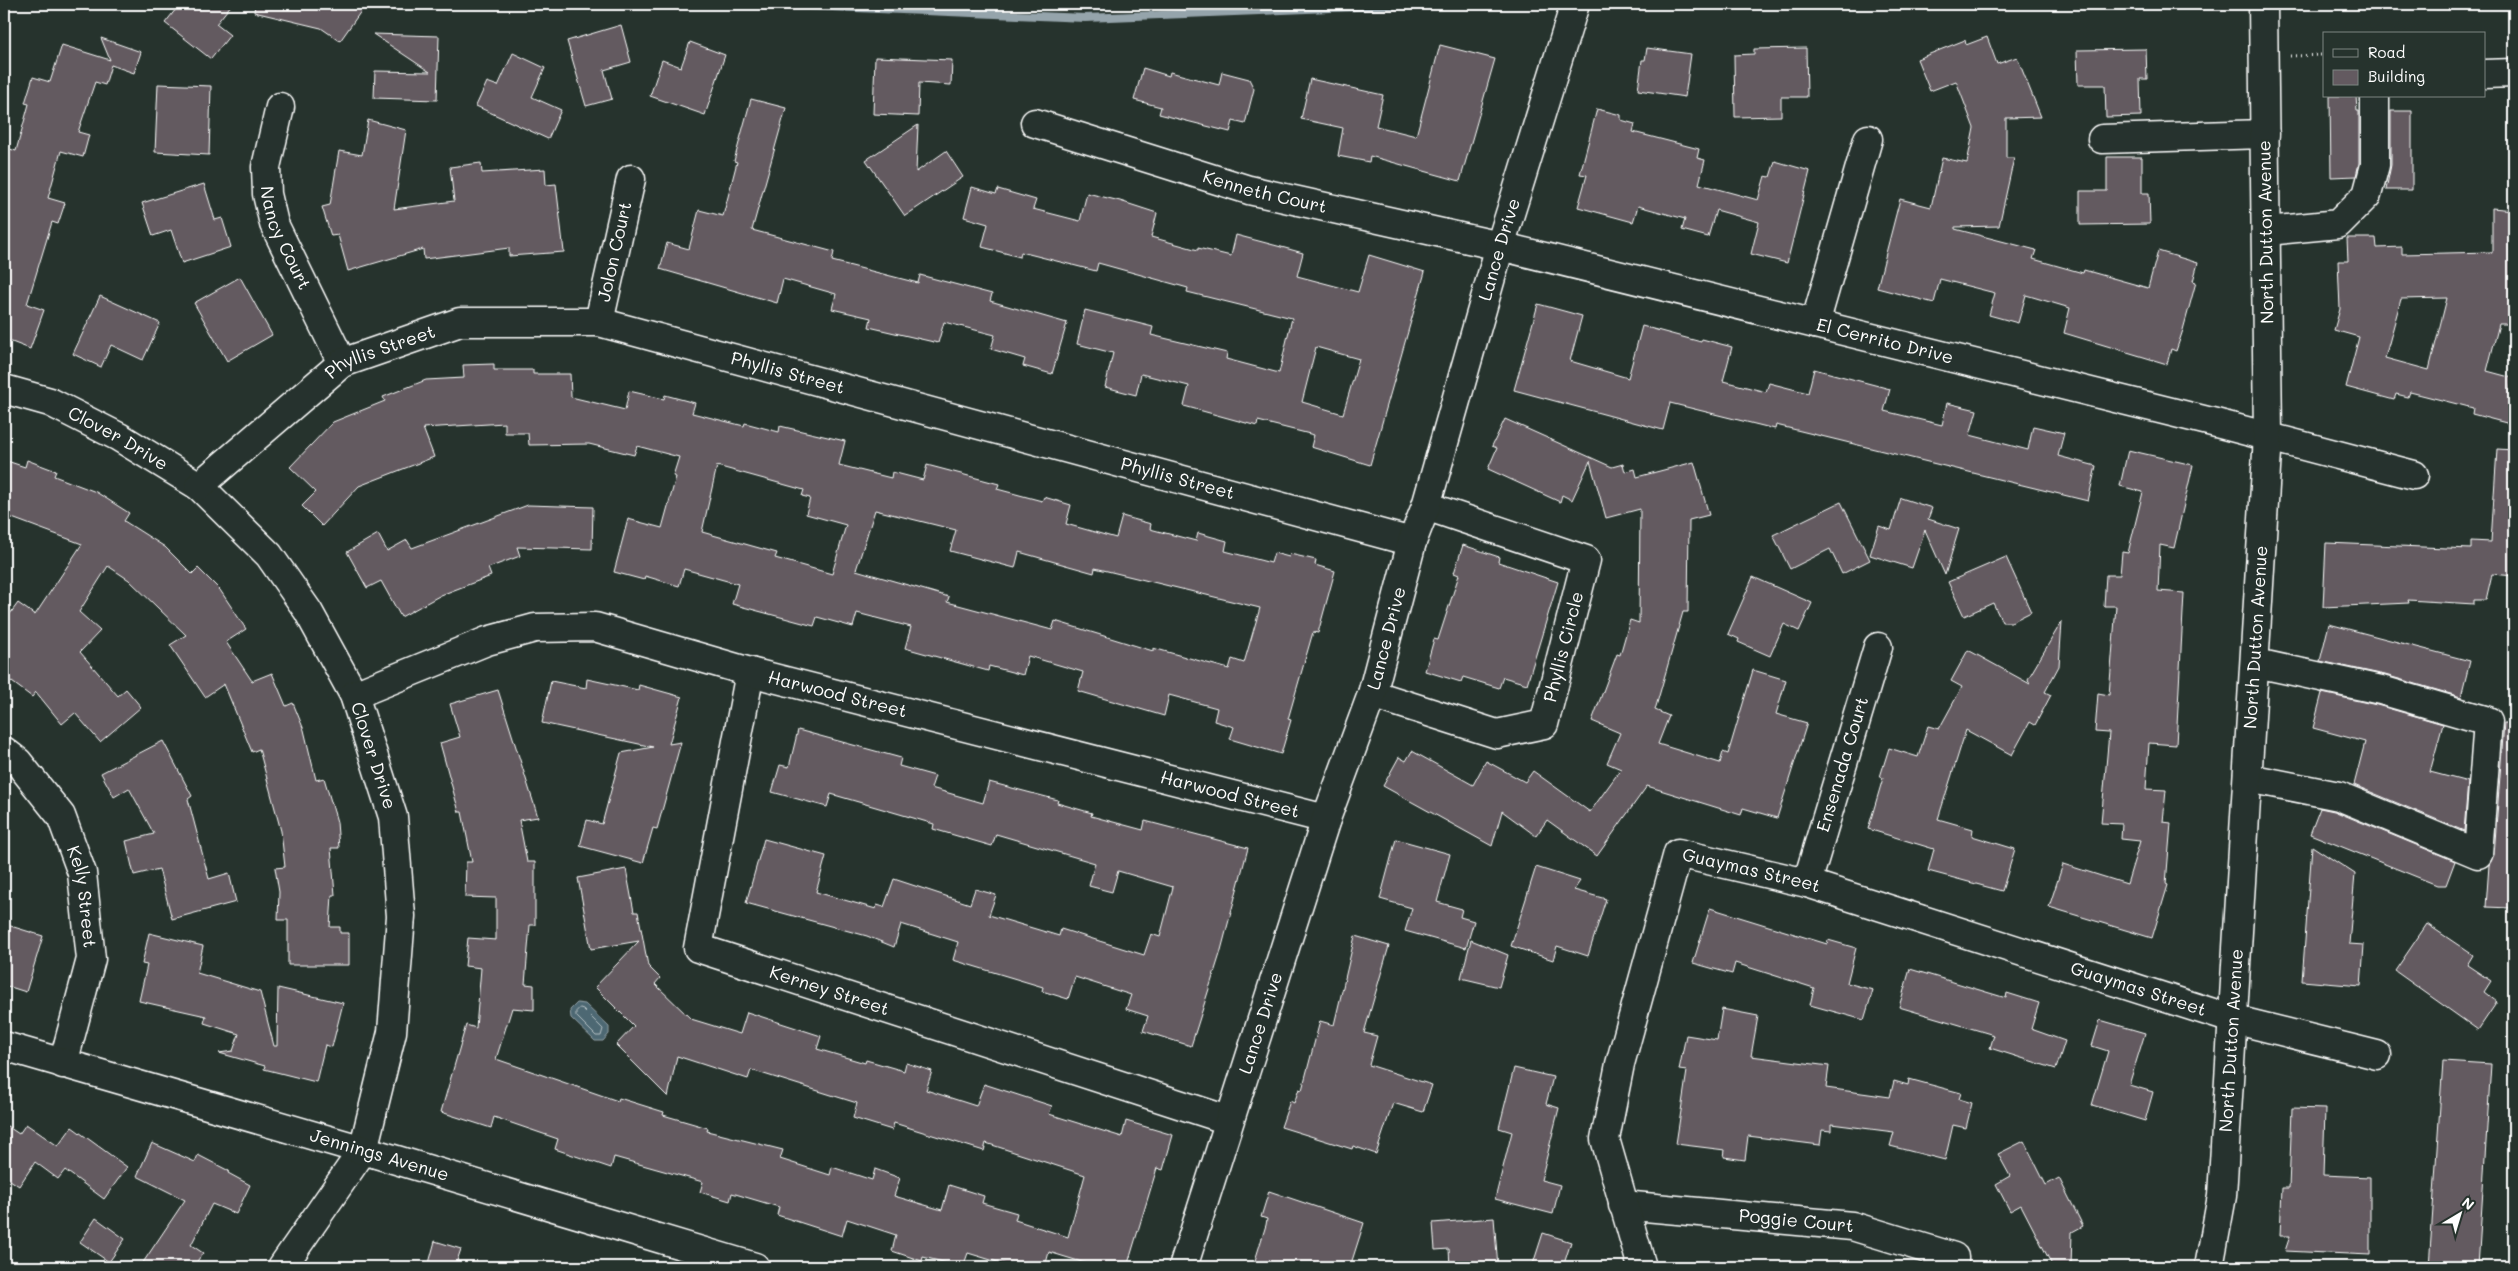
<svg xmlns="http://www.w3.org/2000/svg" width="2518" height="1271" viewBox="0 0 2518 1271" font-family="Mali,sans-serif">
	<rect width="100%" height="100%" fill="#26332d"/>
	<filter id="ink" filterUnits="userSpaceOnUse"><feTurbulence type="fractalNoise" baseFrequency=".02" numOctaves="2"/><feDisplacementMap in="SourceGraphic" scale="10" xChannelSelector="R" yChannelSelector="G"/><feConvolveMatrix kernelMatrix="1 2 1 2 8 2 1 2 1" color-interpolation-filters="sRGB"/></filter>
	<g filter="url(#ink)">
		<path fill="#4e6873" stroke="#95a4ab" d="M577 1003 585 1004 609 1027V1034L603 1041H595L571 1018 570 1010Z"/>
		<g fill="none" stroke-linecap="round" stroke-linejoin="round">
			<path stroke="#b8c3c7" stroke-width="1" d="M580 1008 583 1009 603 1029 601 1036H596L576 1016V1012Z"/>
			<path stroke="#95a4ab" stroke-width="8" d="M763 4 1085 18 1429 4"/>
		</g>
		<path fill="#635a60" stroke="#fff" fill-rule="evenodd" d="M180 4H232L216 24 230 35 211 59 165 23Z
			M255 4H366L340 41 321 28 254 12Z
			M621 25 631 62 604 70 612 99 586 106 567 41Z
			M373 34 439 36 437 100 374 98 375 71 430 72Z
			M1987 37 1997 64 2017 57 2041 117 2006 118V158H2014L1999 226 1955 227V229L2036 250 2033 259 2083 273 2084 270 2148 288 2158 251 2198 263 2193 281 2196 282 2183 330 2176 351 2171 349 2167 364 2064 333 2070 308 2026 295 2018 323 1989 315 1995 293 1940 279 1934 303 1877 288 1900 199 1931 207 1942 158 1967 163 1974 128 1956 81 1930 91 1917 59 1965 40 1966 45Z
			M101 38 141 52 134 73 111 65 105 85 95 82 78 132 89 135 83 157 61 151 48 198 65 203 58 224 52 222 27 304 44 310 30 349 4 339V147L16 151 29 104 25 103 33 77 50 82 62 45 110 60Z
			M690 42 725 55 705 115 650 96 662 60 681 67Z
			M1440 45 1495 59 1460 181 1370 156 1369 162 1338 156 1343 128 1301 119 1310 79 1383 95 1376 126 1416 136Z
			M1647 48 1691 54 1685 97 1638 90 1642 60H1645Z
			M1806 48 1807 97H1781V116L1735 117 1734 55 1754 54V49Z
			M2146 49 2147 79H2140L2141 116 2106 117 2105 85H2078L2077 50Z
			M513 53 545 68 532 97 561 110 548 139 476 106 487 82 498 86Z
			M875 57 952 60 951 85 919 83 918 116 873 114Z
			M1143 68 1169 76 1170 72 1219 85 1222 72 1249 79 1254 89 1245 124 1233 121 1230 132 1159 114 1161 107 1134 100Z
			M158 84 211 86 209 155 155 152Z
			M2330 96H2356L2357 111H2359V163L2356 176 2331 177Z
			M751 99 786 108 752 230 834 252 832 261 918 283 920 275 992 294 990 301 1067 323 1052 374 1023 366 1025 359 991 349 995 335 944 322 938 343 869 327 871 318 832 309 836 294 783 279 777 303 660 269 667 243 689 249 699 210 723 216 737 162 734 161Z
			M1597 109 1621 115V120L1635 124 1633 132 1699 149 1697 158 1705 160 1699 184 1758 200 1765 176 1770 177 1775 161 1810 171 1787 263 1751 254 1759 222 1716 210 1708 237 1682 230 1685 219 1638 206 1633 222 1578 207 1587 175 1580 174Z
			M2391 111H2412V190H2386L2391 165Z
			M368 120 406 130 394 209 454 201 450 167 481 163 482 173 545 169 546 185 556 184 564 252 509 256V248L424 259 423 249 348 271 338 235 331 236 322 207 330 205 339 151 362 155Z
			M918 125 916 172 946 151 963 177 905 216 866 160Z
			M2107 157H2142V193H2149L2150 224 2080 225V191H2107Z
			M204 184 215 220 222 218 231 247 182 263 171 230 153 236 142 203Z
			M972 187 996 194 998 189 1036 200 1033 209 1080 221 1087 193 1120 201 1157 213 1151 237 1198 250V248L1231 256 1236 235 1285 248 1303 253 1297 276 1358 292 1369 255 1425 272 1370 465 1311 447 1314 435 1258 421 1257 426 1184 406 1189 386 1141 374 1136 395 1105 387 1113 353 1077 344 1085 310 1153 327 1151 335 1227 353 1226 359 1279 373 1292 318 1187 292 1188 288 1098 263 1096 271 1021 252 1020 257 982 247 988 224 964 217ZM1316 347 1359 359 1343 414 1302 402Z
			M2492 208 2514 210V324H2499L2487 371 2513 378 2509 393 2514 394V425L2472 414 2473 408 2410 392 2408 397 2396 394 2394 400 2346 387 2359 337 2334 330 2340 309 2338 261H2348L2347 238H2376L2377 248 2402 247V254L2492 252ZM2447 298 2429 370 2385 358 2401 299Z
			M240 277 272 335 227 361 194 303Z
			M100 296 160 323 143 360 111 345 101 367 73 354Z
			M1538 304 1582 316 1570 361 1628 378 1642 326 1701 342 1702 339 1732 347 1723 381 1766 392 1769 383 1808 393 1814 369 1890 389 1884 411 1942 425 1947 403 1977 410 1970 435 2028 450 2033 426 2064 433 2058 456 2096 466 2088 501 1776 425 1775 429 1670 403 1663 430 1514 390Z
			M494 364V370H533V374H570L571 397 625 410 629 391 664 399 665 395 695 403 692 413 744 426 745 423 779 432 780 426 845 441 839 465 891 478 892 472 923 480 927 465 999 484 997 489 1042 501 1044 497 1071 505 1066 524 1116 538 1122 516 1151 524 1150 529 1196 541 1198 533 1227 541 1225 551 1271 563 1274 553 1289 557 1290 554 1316 560 1315 565 1335 571 1318 633 1313 632 1288 719 1291 720 1281 754 1230 739 1234 727 1214 721 1217 708 1169 695 1164 716 1078 691 1083 672 1028 656 1023 675 989 666 988 671 905 648 911 627 857 613 853 627 817 617 814 626 732 604 738 584 684 569 679 586 645 576 644 580 614 572 628 519 662 528 676 477 673 476 679 457 637 446 634 455 589 444 529 445 528 433H505V423L423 428 434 457 359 486 322 526 302 506 316 492 290 467 333 422 385 401 383 397 426 380 464 378 463 365ZM717 466 804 490 802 496 810 498 806 514 846 525 832 574 775 558 777 553 702 532ZM875 510 956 530 950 551 1015 568 1019 552 1094 573 1095 568 1260 608 1244 663 1232 659 1229 669 1153 648V651L1055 621 1052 630 947 602 949 597 856 570Z
			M1505 419 1612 467 1623 464 1625 472 1635 469 1637 477 1694 462 1709 515 1689 520 1688 612H1683L1655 710 1669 716 1658 744 1720 763 1723 752 1728 754 1753 670 1786 680 1776 714 1807 723 1777 818 1743 808 1741 815 1647 786 1597 856 1547 820 1536 836 1502 811 1492 846 1383 786 1399 757 1406 761 1412 751 1473 785 1486 761 1525 782 1533 771 1590 812 1621 769 1607 763 1620 733 1592 721 1617 654 1620 655 1630 620 1639 623 1640 509 1606 518 1590 461 1572 500 1562 495 1560 502 1488 469 1497 448 1492 446Z
			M2497 449 2514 450V576L2492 574 2486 600H2474V604L2408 600 2409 603 2323 607 2326 543 2471 549V541L2491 542Z
			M2128 450 2193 465 2174 548 2160 545 2158 591 2184 593 2176 745 2149 743 2146 789 2166 790 2163 822 2171 823 2166 884 2168 885 2152 938 2049 907 2063 864 2127 884 2140 841 2121 839 2122 824 2101 823 2109 733 2095 732 2098 693 2109 695 2116 606H2104L2106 575H2120L2122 552 2128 553 2143 492 2120 486Z
			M4 460 25 467 27 460 56 471 54 476 96 492 129 513 124 521 165 547 192 574 198 568 220 590 246 629 226 642 252 681 272 673 286 706 293 703 304 730 316 780 324 778 337 822 339 848H331L335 895H332L330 927H340V933H349V965H288V920H278L279 892 275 868 285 867 281 831 259 749 252 752 224 684 205 697 170 645 186 635 129 580 108 566 79 612 100 631 80 652 118 696 126 689 141 707 100 742 75 713 62 724 36 692 32 697 4 676V622L18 603 35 615 82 544 4 515Z
			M1901 498 1932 508 1928 519 1959 529 1945 575 1925 530 1912 568 1870 555 1879 526 1891 530Z
			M1841 502 1870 560 1842 574 1830 549 1790 569 1773 535Z
			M528 505 593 507 592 549 517 547 520 556 488 568 491 576 441 595 401 617 381 581 367 588 347 552 378 534 387 551 407 540 412 548Z
			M1463 545 1499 557 1498 562 1558 582 1527 684 1503 677 1499 688 1463 677 1461 682 1425 671 1434 639 1438 640 1459 575 1454 573Z
			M2006 557 2031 612 2011 622H2002L1993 603 1964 616 1948 582Z
			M1753 577 1812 603 1799 631 1784 624 1770 656 1738 642 1739 639 1728 634Z
			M2062 621 2059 666 2045 692 2051 695 2035 725 2030 722 2012 755 1966 730 1938 819 1973 829 1972 836 2015 849 2002 891 1928 871 1934 849 1868 829 1883 778 1880 777 1889 748 1918 757 1928 726 1939 729 1962 687 1951 681 1968 650 2030 684 2028 679Z
			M2329 624 2470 661 2461 697 2385 675 2320 661Z
			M587 679 638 690 639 685 682 697 669 744 681 742 657 829 653 828 643 863 580 846 587 820 602 824 621 753 653 747 542 723 551 681 586 688Z
			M498 690 538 817 519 820 527 862H535V925H530L525 984 534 985V1010L512 1008 496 1059 618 1101 619 1098 664 1112 663 1115 708 1128 707 1131 783 1150 780 1159 830 1175 832 1167 872 1180 875 1169 900 1178 894 1196 942 1210 949 1185 984 1196 982 1203 1017 1213 1015 1220 1068 1237 1085 1175 986 1143 984 1151 894 1123 892 1130 853 1118 857 1103 751 1070 748 1079 677 1056 668 1097 616 1045 634 1026 595 987 639 941 591 949 578 878 626 869 634 912H638L648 966 660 978 655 984 691 1019 740 1034 747 1012 821 1036 817 1049 865 1063 866 1060 904 1071 906 1063 932 1071 926 1090 976 1106 984 1084 1052 1106 1049 1114 1122 1137 1126 1121 1173 1135 1163 1170 1157 1168 1127 1267H1098L1049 1252 1045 1267H1014L968 1253 963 1267 923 1257 922 1261 892 1251 896 1235 847 1219 842 1236 777 1215 779 1207 732 1193 730 1201 700 1192 703 1182 614 1157 611 1168 555 1149 558 1139 494 1117 491 1128 441 1112 466 1025 476 1028 481 968 465 966 468 938 496 940V898L465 897 466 862H472L462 812H459L440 743 460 737 450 704Z
			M2322 693 2377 705 2443 724 2430 772 2468 782 2464 831 2354 785 2365 742 2313 728Z
			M2504 723H2514V846L2511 908 2486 907 2489 865 2494 855Z
			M798 730 901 758 899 766 935 776 931 788 983 803 989 782 1058 800 1057 803 1092 813 1091 816 1143 830 1145 821 1248 848 1220 954 1191 1046 1143 1031 1148 1016 1126 1009 1131 995 1075 977 1068 999 1042 991 1043 987 953 960 958 942 901 924 894 947 867 936 746 903 764 839 826 856 816 892 876 909 877 905 884 907 894 879 970 904 975 889 996 895 989 915 1059 936 1061 929 1144 955 1151 934 1160 937 1173 887 1118 871 1112 892 1089 886 1095 863 996 834 992 846 933 829 934 824 831 794 827 807 772 792 780 765 789 767Z
			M163 741 192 796 188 799 209 879 229 873 236 902 172 919 159 869 134 875 126 841 154 834 129 788 114 797 101 773Z
			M2320 808 2334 811 2455 861 2446 885H2437L2310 834Z
			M1396 839 1450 854 1437 902 1462 909 1460 917 1474 921 1466 948 1405 931 1412 908 1380 899Z
			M2312 846 2355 874 2349 944 2364 945 2361 986 2302 981Z
			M1536 867 1580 881 1574 890 1606 899 1588 956 1557 946 1553 960 1511 946Z
			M1710 908 1827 944 1828 940 1856 948 1847 983 1873 990 1864 1020 1810 1005 1814 988 1735 963 1732 974 1693 963Z
			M4 924 43 936 26 992 4 985Z
			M2427 924 2473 955 2467 965 2491 981 2484 992 2497 1002 2478 1030 2395 971Z
			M149 933 203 946 197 973 260 992 274 1046H277L278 988 343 1003 332 1047 325 1045 316 1082 264 1069 265 1066 219 1053 233 1051 239 1034 204 1023 206 1016 139 1001 147 965 142 964Z
			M1355 936 1389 946 1364 1033 1377 1036 1369 1065 1432 1085 1423 1112 1393 1103 1376 1154 1353 1146 1352 1149 1281 1127 1290 1101 1294 1103 1299 1089 1302 1090 1320 1021 1334 1025Z
			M1471 940 1508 955 1499 987 1461 978Z
			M1910 969 2006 998 2007 993 2039 1003 2031 1029 2065 1041 2056 1069 1990 1048 1994 1035 1899 1007Z
			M1722 1009 1758 1016 1751 1056 1829 1066 1826 1088 1890 1097 1894 1081 1908 1085 1909 1079 1961 1093 1959 1099 1972 1103 1966 1128 1953 1125 1945 1160 1890 1146 1894 1132 1831 1124V1131L1822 1130 1820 1145 1748 1136 1745 1160 1724 1157 1725 1150 1676 1144 1687 1071 1679 1070 1686 1035 1717 1040Z
			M2100 1020 2145 1033 2129 1085 2153 1092 2145 1121 2092 1105 2108 1051 2092 1046Z
			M2443 1061 2491 1064 2478 1267H2429Z
			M1514 1068 1553 1077 1546 1104 1559 1108 1541 1180 1560 1185 1553 1214 1495 1199 1512 1132 1499 1128Z
			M2292 1108 2325 1109 2323 1175 2370 1177V1255L2285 1251 2290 1236H2280L2282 1188H2289Z
			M4 1124 19 1134 26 1124 58 1146 72 1127 127 1167 104 1199 65 1170 58 1179 35 1162 19 1186 4 1176Z
			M2024 1141 2046 1185 2059 1178 2083 1226 2072 1232 2071 1267H2053L2021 1205 2010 1211 1996 1184 2010 1176 1998 1154Z
			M152 1143 195 1162 198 1155 229 1171 228 1173 250 1185 236 1214 212 1204 191 1245 203 1253 193 1267H140L185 1200 137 1176Z
			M1269 1191 1364 1223 1350 1267H1253L1266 1225 1267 1219 1261 1217Z
			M96 1218 125 1239 109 1262 80 1242Z
			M1494 1218 1498 1267H1450L1449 1249 1435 1250 1433 1223Z
			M1543 1233 1571 1242 1563 1267H1532Z
			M435 1241 461 1249 455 1267H428Z"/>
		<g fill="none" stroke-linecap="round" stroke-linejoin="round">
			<g stroke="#fff" stroke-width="31">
				<g id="minor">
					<path d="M2484 74 2514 73"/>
					<path id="s1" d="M280 107 266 167 267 194 274 224 342 363"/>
					<path id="s2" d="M1035 123 1249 190 1500 246 2216 423 2414 475"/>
					<path d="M2102 139 2265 134"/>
					<path d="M2267 231 2338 224 2367 195 2375 165V96"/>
					<path id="s3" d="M599 322 631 179"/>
					<path d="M1815 324 1868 139"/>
					<path id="s4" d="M4 389 50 402 119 437 199 486 269 555 308 611 354 695 393 817 401 916 392 1032 363 1150 282 1267"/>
					<path id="s5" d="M199 486 342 363 460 322H599L1412 542"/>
					<path id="s6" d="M750 672 698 948 1228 1120"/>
					<path id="s7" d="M1372 694 1497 734 1544 724 1586 560 1426 506"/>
					<path id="s8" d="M354 695 487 641 535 628 595 627 750 672 1326 819"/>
					<path id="s9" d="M4 751 18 762 61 816 82 873 91 959 63 1064"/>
					<path d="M2248 778 2339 796 2478 854 2488 721 2381 690 2256 663"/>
					<path id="s10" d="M1807 883 1878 647"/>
					<path id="s11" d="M4 1046 363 1150 755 1267"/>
					<path id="s12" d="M1623 1205 1852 1226 1954 1257V1267"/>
					<path id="s13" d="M1183 1267 1326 819 1372 694 1412 542 1426 506 1500 246 1575 4"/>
					<path id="s14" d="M1642 1267 1605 1139 1620 1064 1678 853 1807 883 2232 1019 2377 1055"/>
				</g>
			</g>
			<g stroke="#fff" stroke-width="31">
				<g id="major">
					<path id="s15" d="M2209 1267 2222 1196 2268 436 2263 4"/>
				</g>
			</g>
			<path stroke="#fff" stroke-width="3" stroke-dasharray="1 4" stroke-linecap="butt" d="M2290 56 2324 55"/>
			<use href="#minor" stroke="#26332d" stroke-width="28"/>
			<use href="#major" stroke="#26332d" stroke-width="28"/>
		</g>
	</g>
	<g text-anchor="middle" stroke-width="5" stroke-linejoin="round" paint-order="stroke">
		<g font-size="18" fill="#fff" stroke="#26332d">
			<text dy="6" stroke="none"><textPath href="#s2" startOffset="240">Kenneth Court</textPath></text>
			<text transform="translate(2266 232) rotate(-91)" y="6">North Dutton Avenue</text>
			<text dy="6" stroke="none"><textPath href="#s1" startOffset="136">Nancy Court</textPath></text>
			<text dy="6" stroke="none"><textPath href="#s13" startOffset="1066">Lance Drive</textPath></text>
			<text dy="6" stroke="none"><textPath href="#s3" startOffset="72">Jolon Court</textPath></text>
			<text dy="6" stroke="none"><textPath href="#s2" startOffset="878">El Cerrito Drive</textPath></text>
			<text dy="6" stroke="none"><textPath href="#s5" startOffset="228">Phyllis Street</textPath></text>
			<text dy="6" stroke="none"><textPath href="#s5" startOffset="648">Phyllis Street</textPath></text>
			<text dy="6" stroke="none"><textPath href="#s4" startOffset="125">Clover Drive</textPath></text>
			<text dy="6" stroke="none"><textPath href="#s5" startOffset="1052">Phyllis Street</textPath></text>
			<text dy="6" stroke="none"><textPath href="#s15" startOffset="632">North Dutton Avenue</textPath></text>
			<text dy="6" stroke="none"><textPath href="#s13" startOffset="661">Lance Drive</textPath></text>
			<text dy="6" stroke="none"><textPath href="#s7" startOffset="259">Phyllis Circle</textPath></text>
			<text dy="6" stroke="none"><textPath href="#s8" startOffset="505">Harwood Street</textPath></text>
			<text dy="6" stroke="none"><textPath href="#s4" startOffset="545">Clover Drive</textPath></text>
			<text dy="6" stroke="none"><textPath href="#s10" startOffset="124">Ensenada Court</textPath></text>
			<text dy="6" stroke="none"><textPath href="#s8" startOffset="910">Harwood Street</textPath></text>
			<text dy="6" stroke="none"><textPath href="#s14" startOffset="504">Guaymas Street</textPath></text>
			<text dy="6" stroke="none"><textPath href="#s9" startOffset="171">Kelly Street</textPath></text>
			<text dy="6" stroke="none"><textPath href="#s14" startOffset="909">Guaymas Street</textPath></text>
			<text dy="6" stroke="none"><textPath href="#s6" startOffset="419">Kerney Street</textPath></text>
			<text dy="6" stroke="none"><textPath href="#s13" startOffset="256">Lance Drive</textPath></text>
			<text dy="6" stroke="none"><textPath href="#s15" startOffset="228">North Dutton Avenue</textPath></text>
			<text dy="6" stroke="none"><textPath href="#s11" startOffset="391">Jennings Avenue</textPath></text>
			<text dy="6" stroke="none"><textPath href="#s12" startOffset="174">Poggie Court</textPath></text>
		</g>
	</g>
	<rect width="2518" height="1271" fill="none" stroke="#26332d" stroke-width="20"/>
	<rect x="10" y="10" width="2498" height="1251" fill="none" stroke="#fff" stroke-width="2" filter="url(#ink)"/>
	<rect x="2323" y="32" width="162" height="65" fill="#26332d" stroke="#7d8581"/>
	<rect x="2333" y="49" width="25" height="8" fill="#26332d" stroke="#7d8581"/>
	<text x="2368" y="58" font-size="15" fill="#ffffff">Road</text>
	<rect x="2333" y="70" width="25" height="15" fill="#635a60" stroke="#7d8581"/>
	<text x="2368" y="82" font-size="15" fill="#ffffff">Building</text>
	<g transform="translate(2460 1214) rotate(38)" stroke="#26332d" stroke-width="4" paint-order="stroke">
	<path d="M0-4L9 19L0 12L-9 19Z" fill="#ffffff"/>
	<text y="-8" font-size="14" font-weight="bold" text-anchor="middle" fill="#ffffff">N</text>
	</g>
</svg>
